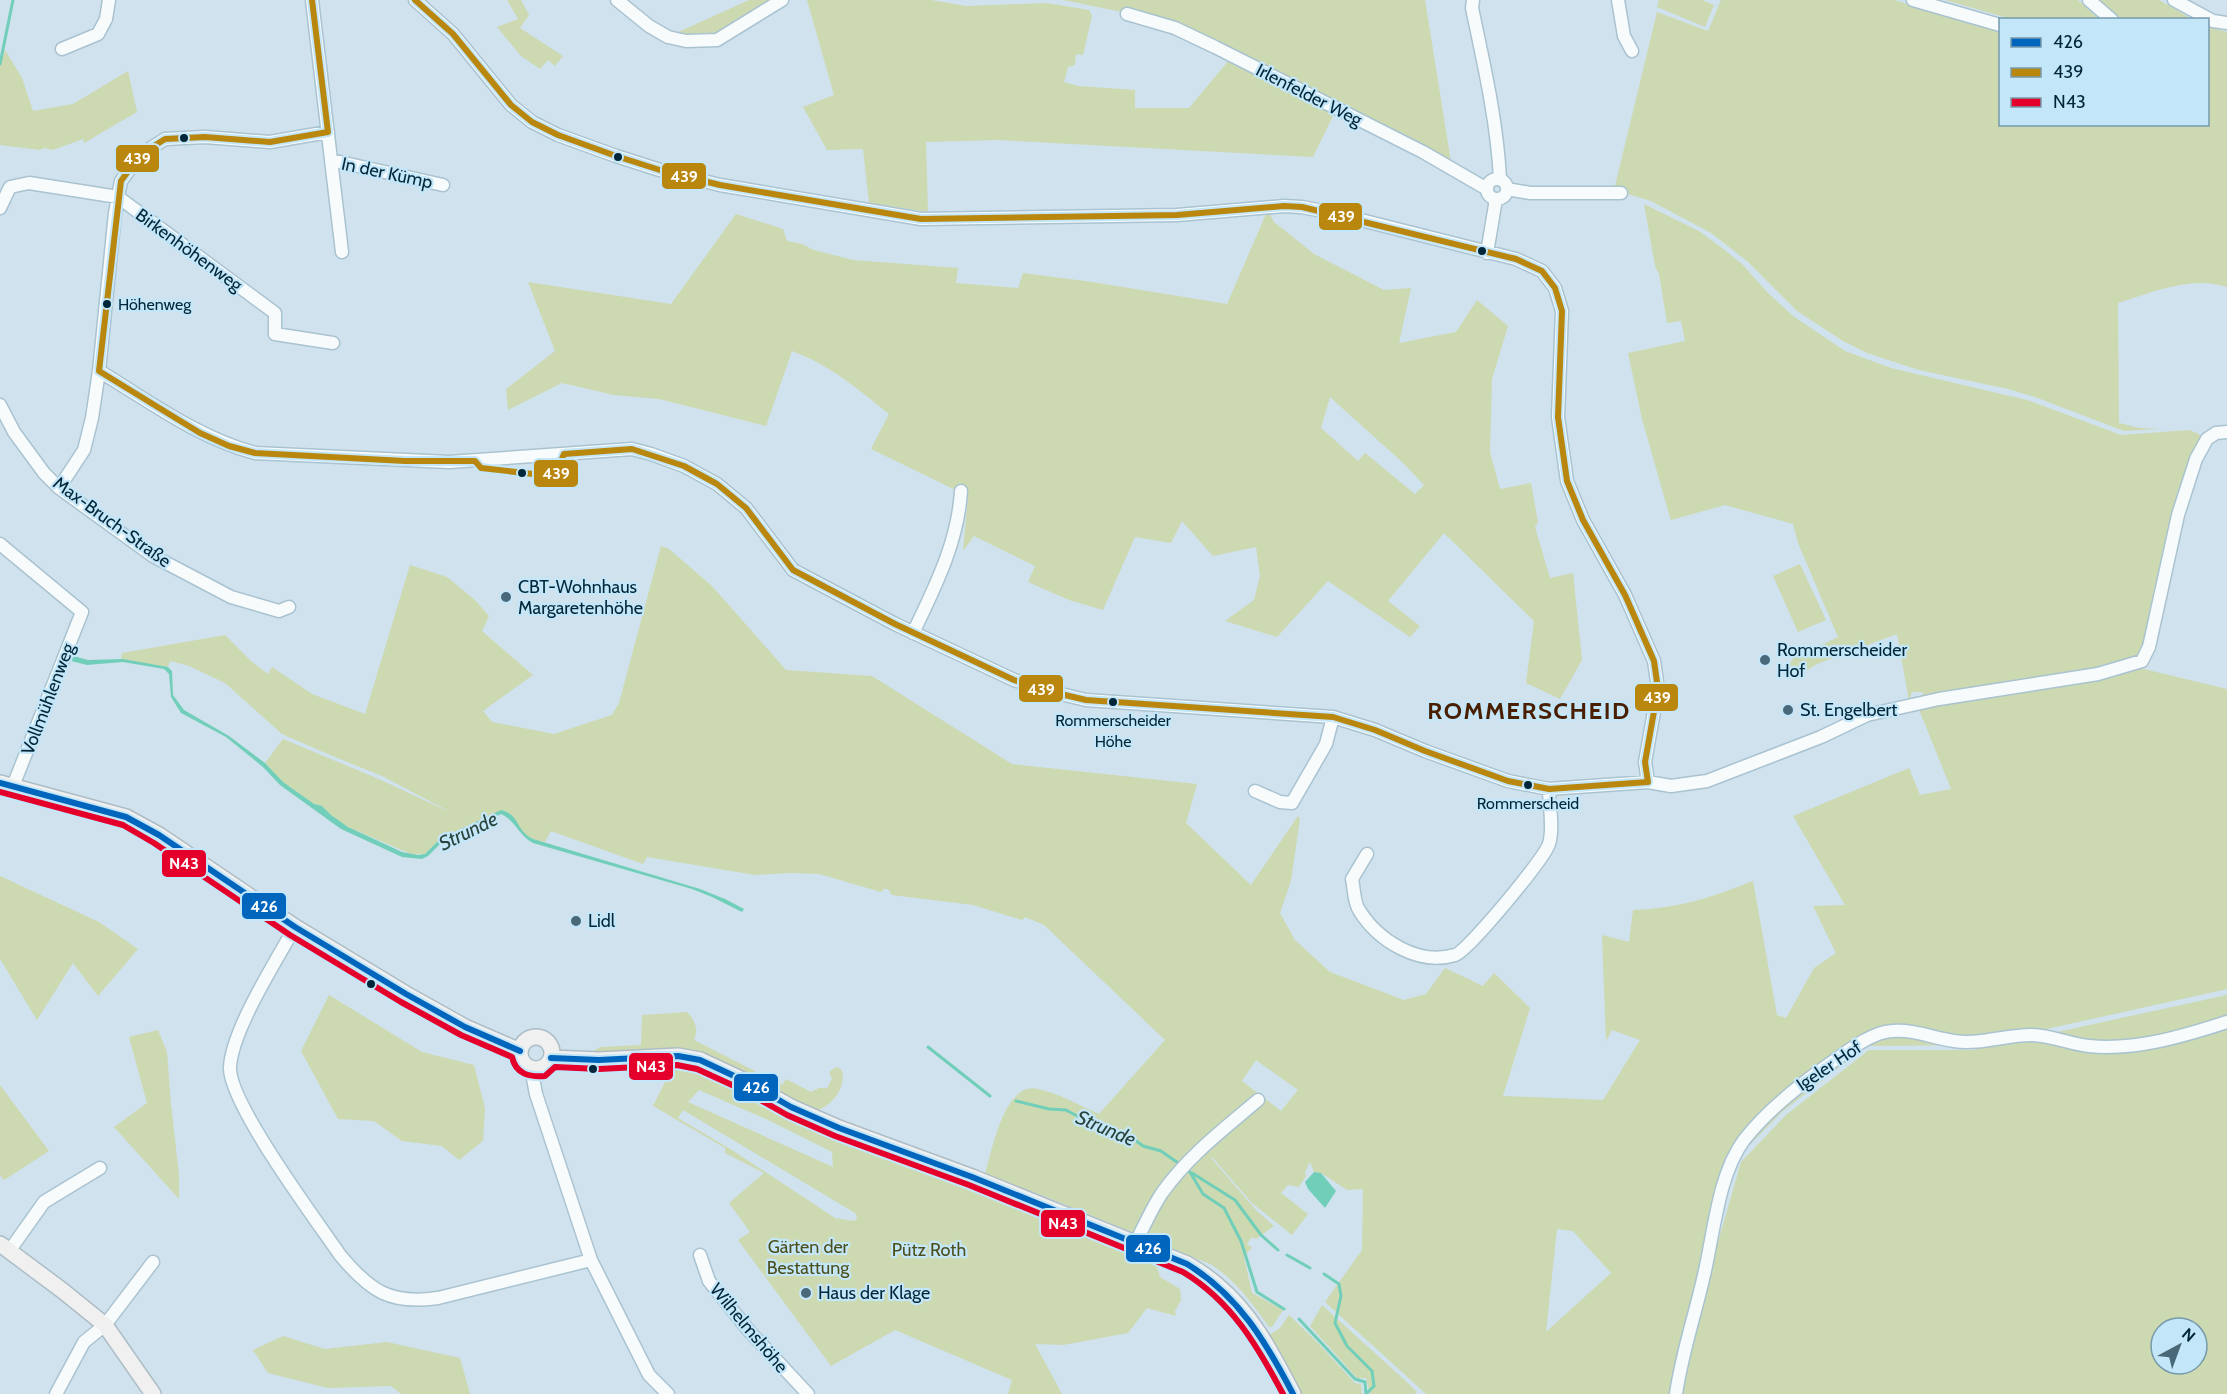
<svg xmlns="http://www.w3.org/2000/svg" width="2227" height="1394" viewBox="0 0 2227 1394" font-family="Cabin,sans-serif">
	<rect width="100%" height="100%" fill="#d0e2ed"/>
	<path fill="#cdd9b0" fill-rule="evenodd" d="M507 0H521L529 15 520 28 563 56 555 66 548 60 540 69 521 56 497 27 518 19Z
		M749 0H770V3L734 26 708 38 674 34Z
		M807 0H931L966 6 1047 3 1089 10 1092 16 1083 55 1076 54 1075 65 1068 67 1064 82 1078 86 1135 90V108H1189L1229 60 1335 112 1313 157 998 140 926 142 928 212 869 203 863 149 827 150 803 107 834 95Z
		M1063 0H1425L1451 162 1147 17Z
		M1659 0H1702L1714 5 1705 27 1657 7Z
		M1721 0H1894L2000 31V124H2208V27L2227 32V287C2192 275 2152 292 2118 303L2119 423 2139 428 2159 429 2124 431 2035 397 2008 389 1919 370 1867 353 1843 341 1797 311 1747 261 1711 233 1651 201 1614 190 1657 12 1708 31Z
		M1945 0H2078L2099 19H2011Z
		M2099 0H2159L2192 19H2121Z
		M5 50 22 78 33 111 73 104 128 71 137 112 84 143 83 139 53 150 44 148 40 150 0 145V66Z
		M1644 204 1699 231 1722 248 1742 264 1767 292 1793 316 1845 351 1891 368 2027 400 2121 435 2189 430 2199 434 2201 437 2192 456 2144 649 2137 657 2124 664 1922 699 1923 692H1912L1909 701 1897 634 1817 664 1798 676 1789 664 1794 658 1838 637 1798 543 1793 524 1725 505 1671 520 1669 514 1642 419 1628 353 1685 341 1681 321 1667 323 1659 274 1655 266Z
		M736 214 783 229 787 241 802 244 814 250 853 260 958 268 956 283 1018 288 1023 273 1092 282 1227 304 1266 214H1270L1274 222 1314 254 1384 290 1411 288 1399 343 1456 332 1477 300 1508 326 1492 379 1490 452 1500 489 1531 483 1538 522 1535 527 1550 578 1573 573 1582 660 1560 699 1526 683 1534 621 1444 533 1388 601 1420 626 1410 637 1328 581 1277 637 1225 621 1254 600 1260 576 1256 547 1213 556 1182 521 1171 543 1135 537 1103 610 1069 600 1028 582 1035 566 974 536 963 551 968 496 871 449 889 414C858 389 830 365 792 351L766 426 659 399 614 395 562 383 508 410 506 389 555 351 528 282 671 304ZM1330 397 1401 461 1424 485 1415 494 1365 453 1358 461 1321 428Z
		M661 546 669 549 712 586 786 670 872 676 1012 764 1197 784 1186 823 1251 885 1298 816 1300 819 1291 881 1280 913 1295 940 1330 972 1404 1000 1426 994 1445 968 1483 986 1494 973 1530 1008 1503 1096 1603 1100 1640 1040 1612 1030 1606 1041 1602 935 1629 942 1633 910C1680 908 1710 898 1753 881L1777 1015 1786 1018 1814 968 1836 953 1813 906 1845 905 1793 816 1909 768 1920 795 1951 789 1918 707 2119 670 2144 669 2227 689V989L2033 1032C2023 1033 2014 1032 2005 1034 1993 1036 1981 1041 1969 1040 1946 1039 1925 1027 1902 1025 1871 1024 1797 1080 1777 1104L1780 1106C1806 1083 1870 1028 1905 1030 1928 1032 1949 1045 1973 1045L1867 1046 1783 1111 1723 1172 1699 1284 1669 1394H1426L1325 1302 1362 1250 1363 1189 1347 1190 1321 1173 1314 1172 1310 1162 1305 1172 1306 1176 1299 1187 1288 1185 1281 1193 1308 1214 1292 1235 1252 1203 1212 1157 1211 1158 1256 1210 1274 1226 1256 1239 1252 1237 1247 1244 1252 1247 1244 1257 1252 1293 1283 1310 1272 1327H1269C1253 1304 1234 1278 1210 1264L1044 1196 985 1174C992 1151 1004 1081 1038 1089 1059 1093 1080 1106 1099 1114L1165 1040 1044 925 1025 917 1022 920 973 905 892 895 888 889H884L881 892 819 874 791 873 755 875 647 857 643 864 551 831 545 842C539 841 530 839 525 835 515 827 517 814 502 810L440 839 425 854H411L348 827 331 815 322 806 314 804 283 782 265 763 283 739 381 780 454 814 382 776 330 755 282 734 225 683 189 666 170 661 168 667 121 659 122 653 225 635 252 662 268 674 272 667 312 694 365 714 410 565 447 577 475 600 489 616 482 631 533 675 483 711 492 722 554 734 612 715 619 703ZM1256 1060 1298 1090 1281 1111 1242 1081ZM1557 1229 1573 1231 1611 1273 1546 1332Z
		M1800 564 1826 620 1798 632 1773 576Z
		M0 876 99 922 138 949 98 996 73 963 37 1020 0 959Z
		M329 995 422 1052 474 1065 485 1108 483 1141 459 1160 442 1146 402 1141 374 1121 338 1119 301 1051Z
		M2227 995V1019L2170 1036 2098 1046 2048 1034Z
		M687 1012C695 1020 699 1029 694 1040L782 1085 786 1079 811 1092 819 1088H827L832 1079 829 1072 836 1067 841 1069C848 1084 833 1106 818 1110L789 1099 722 1061 690 1050 676 1048 592 1052 600 1047 641 1045 642 1015Z
		M2227 1028V1394H1681L1689 1343 1741 1162 1786 1115 1869 1050H1973L2032 1037 2100 1054 2173 1044ZM2161 1328H2197V1364H2161Z
		M158 1030 167 1052 171 1104 179 1175V1199L114 1127 147 1103 129 1037Z
		M667 1062 685 1063 699 1068 732 1082 783 1112 1042 1211 1076 1228 1156 1264 1160 1277 1180 1289 1181 1300 1175 1311 1176 1316 1147 1308 1128 1333 1063 1345 1035 1344 1062 1394H1008L1012 1380 895 1330 831 1366 738 1240 750 1232 729 1203 764 1173 725 1153V1148L653 1106 668 1076ZM699 1090 766 1119 832 1152 833 1167 688 1102ZM683 1110 855 1213 857 1217 855 1221 835 1218 735 1152 678 1118Z
		M0 1085 49 1151 4 1180 0 1175Z
		M1322 1305 1409 1384 1417 1392 1415 1394H1370L1366 1378H1357L1310 1326Z
		M1289 1315 1317 1342 1355 1383 1361 1384 1362 1394H1302L1266 1337 1280 1328Z
		M283 1336 325 1349 387 1342 460 1358 470 1394H401L391 1386 328 1388 268 1373 253 1350Z"/>
	<path fill="#70ceb9" d="M73 656 88 660 123 659 168 667 172 671 173 695 184 710 229 736 265 763 283 782 314 804 322 806 331 815 348 827 402 852 418 855 425 854 440 839 501 810C521 815 515 830 533 839L700 889 725 899 744 909 742 912 712 897 692 889 533 843C519 836 515 820 501 814L443 841 428 856 422 859 402 857 341 829 280 785 263 767 226 737 181 713 171 697 169 674 164 669 123 662 87 665 71 661Z
		M1314 1172 1321 1173 1336 1191 1325 1208 1308 1189 1305 1182Z"/>
	<g fill="none" stroke-linecap="round" stroke-linejoin="round">
		<path stroke="#70ceb9" stroke-width="3" d="M0 64 13 0
			M928 1047 990 1096
			M1016 1101 1049 1109 1066 1110 1096 1126 1131 1137 1143 1146 1161 1151 1181 1165
			M1186 1169 1190 1172 1203 1194 1224 1208 1241 1241 1257 1292 1284 1309
			M1192 1173 1235 1200 1261 1235 1278 1250
			M1287 1255 1310 1268
			M1324 1274 1339 1284 1341 1296 1335 1323 1347 1346 1372 1371 1374 1386 1366 1394
			M1299 1319 1355 1379 1365 1382 1366 1394"/>
		<g stroke="#a9c3d1" stroke-width="15">
			<path id="minor" d="M312 0 342 252
				M415 0 453 34 511 105 532 122 558 135 616 156 663 171 720 185 921 219 1177 215 1284 206 1302 207 1337 214 1516 259 1542 271 1555 288 1562 311 1558 417 1567 481 1583 520 1625 595 1654 661 1658 689 1645 762 1648 782
				M617 0 649 26 668 37 686 41 717 40 782 0
				M1473 0 1472 8C1484 65 1497 121 1500 179
				M1618 0 1624 36 1632 51
				M1913 0 2000 25
				M2089 0 2112 20
				M2174 0 2213 21 2227 23
				M1127 14 1175 28 1215 47 1423 152 1487 189
				M62 49 98 34 106 19 109 0
				M331 160 443 185
				M1487 189a10 10 0 1 1 20 0a10 10 0 1 1-20 0Z
				M1507 189 1530 193H1621
				M0 208 10 187 29 183 118 197 275 313V334L333 343
				M1487 253 1496 199
				M99 371C149 401 198 438 255 453L449 462 632 449 651 454 684 466 717 484 746 508 793 570 895 624 1014 680 1048 691 1086 700 1333 717 1375 730 1425 751 1508 781 1549 789 1648 782 1671 786 1707 781 1821 737 1867 715 1939 699 2098 674 2142 661 2149 647 2178 515 2196 459 2207 439 2216 433 2227 432
				M0 405 14 432 44 473 59 488 153 556 231 597 279 611 289 607
				M59 488 84 450 92 418 99 371 115 213 121 181 140 155 165 139 205 137 270 142 328 132
				M0 544 82 612 13 786
				M913 633C935 587 958 542 961 491
				M1255 791 1280 802 1292 803 1326 744 1333 717
				M1367 854 1352 879C1354 888 1354 903 1359 910 1378 941 1419 966 1455 955 1468 951 1544 859 1549 844 1554 828 1549 805 1549 789
				M295 927C276 961 232 1030 230 1067 228 1102 316 1220 340 1255 370 1291 390 1305 438 1298L591 1260
				M531 1068 536 1094 591 1260 649 1375 668 1394
				M1136 1242C1144 1226 1152 1208 1162 1193 1188 1156 1224 1129 1258 1100
				M10 1250 44 1202 100 1168
				M700 1255 709 1281 750 1332 808 1394
				M56 1394 84 1342 105 1325 153 1262
				M1676 1394C1682 1353 1695 1315 1704 1275 1714 1233 1718 1175 1744 1140 1767 1110 1798 1086 1828 1065 1845 1053 1871 1032 1892 1031 1914 1029 1932 1038 1954 1041 1980 1045 2005 1035 2031 1035 2050 1035 2070 1044 2089 1046 2134 1051 2184 1036 2227 1022"/>
		</g>
		<g stroke="#adbdc6" stroke-width="18">
			<path id="major" d="M0 783 126 817 159 835 295 927 406 994 465 1027 520 1051
				M520 1053a16 16 0 1 1 32 0a16 16 0 1 1-32 0Z
				M551 1058 599 1060 678 1056 700 1060 747 1082 791 1107 839 1128 972 1177 1187 1264C1197 1270 1208 1277 1217 1285 1252 1314 1272 1354 1293 1394
				M0 1244 63 1291 105 1325 153 1394"/>
		</g>
		<use href="#minor" stroke="#f8fbfc" stroke-width="12"/>
		<use href="#major" stroke="#f1f0f0" stroke-width="15"/>
		<g stroke="#c4e6f9" stroke-width="10">
			<path id="bus-1" d="M0 783 126 817 159 835 295 927 406 994 465 1027 520 1051
				M551 1058 599 1060 678 1056 700 1060 747 1082 791 1107 839 1128 972 1177 1187 1264C1238 1295 1266 1342 1293 1394"/>
		</g>
		<g stroke="#c4e6f9" stroke-width="10">
			<path id="bus-2" d="M312 0 328 132 270 142 205 137 165 139 140 155 121 181 99 371 200 433 229 446 255 453 405 461H475L481 468 533 474 553 481 564 454 632 449 684 466 717 484 746 508 793 570 895 624 1014 680 1048 691 1086 700 1333 717 1375 730 1425 751 1508 781 1549 789 1648 782 1645 762 1658 689 1654 661 1625 595 1583 520 1567 481 1558 417 1562 311 1555 288 1542 271 1516 259 1302 207 1284 206 1177 215 921 219 720 185 663 171 616 156 558 135 532 122 511 105 453 34 415 0"/>
		</g>
		<g stroke="#c4e6f9" stroke-width="10">
			<path id="bus-3" d="M0 792 123 825 154 843 290 935 401 1002 461 1035 512 1057C516 1075 530 1077 545 1076L555 1067 599 1069 677 1065 697 1069 743 1090 787 1115 835 1136 969 1185 1183 1272C1231 1301 1257 1345 1283 1394"/>
		</g>
		<use href="#bus-1" stroke="#0065bd" stroke-width="6"/>
		<use href="#bus-2" stroke="#b9860e" stroke-width="6"/>
		<use href="#bus-3" stroke="#e4002b" stroke-width="6"/>
	</g>
	<g fill="#002739" stroke="#c4e6f9" stroke-width="2">
		<circle cx="184" cy="138" r="5"/>
		<circle cx="618" cy="157" r="5"/>
		<circle cx="1482" cy="251" r="5"/>
		<circle cx="107" cy="304" r="5"/>
		<circle cx="522" cy="473" r="5"/>
		<circle cx="1113" cy="702" r="5"/>
		<circle cx="1528" cy="785" r="5"/>
		<circle cx="371" cy="984" r="5"/>
		<circle cx="593" cy="1069" r="5"/>
	</g>
	<g fill="#496878" stroke="#c4e6f9" stroke-width="2">
		<circle cx="506" cy="597" r="6"/>
		<circle cx="1765" cy="660" r="6"/>
		<circle cx="1788" cy="710" r="6"/>
		<circle cx="576" cy="921" r="6"/>
		<circle cx="806" cy="1293" r="6"/>
	</g>
	<g text-anchor="middle" stroke-width="4.5" stroke-linejoin="round" paint-order="stroke">
		<g font-size="16" fill="#002739" stroke="#c4e6f9">
			<text x="118" y="310" text-anchor="start">Höhenweg</text>
			<text x="1113" y="726">Rommerscheider<tspan x="1113" dy="21">Höhe</tspan></text>
			<text x="1528" y="809">Rommerscheid</text>
		</g>
		<g font-size="18" fill="#002739" stroke="#c4e6f9">
			<text transform="translate(1309 95) rotate(27)" y="6">Irlenfelder Weg</text>
			<text transform="translate(387 173) rotate(12)" y="6">In der Kümp</text>
			<text transform="translate(189 250) rotate(36)" y="6">Birkenhöhenweg</text>
			<text transform="translate(112 522) rotate(36)" y="6">Max-Bruch-Straße</text>
			<text transform="translate(48 699) rotate(-69)" y="6">Vollmühlenweg</text>
			<text transform="translate(1829 1066) rotate(-34)" y="6">Igeler Hof</text>
			<text transform="translate(749 1328) rotate(50)" y="6">Wilhelmshöhe</text>
		</g>
		<g font-size="18" fill="#002739" stroke="#c4e6f9" text-anchor="start">
			<text x="518" y="593">CBT-Wohnhaus<tspan x="518" dy="21">Margaretenhöhe</tspan></text>
			<text x="1777" y="656">Rommerscheider<tspan x="1777" dy="21">Hof</tspan></text>
			<text x="1800" y="716">St. Engelbert</text>
			<text x="588" y="927">Lidl</text>
			<text x="818" y="1299">Haus der Klage</text>
		</g>
		<g font-size="18" fill="#4c4f1b" stroke="#c4e6f9">
			<text x="808" y="1253">Gärten der<tspan x="808" dy="21">Bestattung</tspan></text>
			<text x="929" y="1256">Pütz Roth</text>
		</g>
		<g font-size="20" font-style="italic" fill="#29443c" stroke="#c4e6f9">
			<text transform="translate(468 831) rotate(-26)" y="7">Strunde</text>
			<text transform="translate(1106 1128) rotate(23)" y="7">Strunde</text>
		</g>
		<g font-size="24" font-weight="bold" letter-spacing="1.5" fill="#4a1e00" stroke="#c4e6f9">
			<text x="1529" y="719">ROMMERSCHEID</text>
		</g>
	</g>
	<g stroke="#c4e6f9" stroke-width="2">
		<rect x="115" y="144" width="45" height="29" rx="6" fill="#b9860e"/>
		<rect x="661" y="162" width="46" height="28" rx="6" fill="#b9860e"/>
		<rect x="1318" y="202" width="45" height="29" rx="6" fill="#b9860e"/>
		<rect x="533" y="459" width="46" height="29" rx="6" fill="#b9860e"/>
		<rect x="1018" y="674" width="46" height="29" rx="6" fill="#b9860e"/>
		<rect x="1634" y="683" width="45" height="29" rx="6" fill="#b9860e"/>
		<rect x="161" y="849" width="46" height="29" rx="6" fill="#e4002b"/>
		<rect x="241" y="892" width="46" height="28" rx="6" fill="#0065bd"/>
		<rect x="628" y="1052" width="46" height="29" rx="6" fill="#e4002b"/>
		<rect x="733" y="1073" width="46" height="29" rx="6" fill="#0065bd"/>
		<rect x="1040" y="1209" width="46" height="29" rx="6" fill="#e4002b"/>
		<rect x="1125" y="1234" width="46" height="29" rx="6" fill="#0065bd"/>
	</g>
	<g font-size="16" text-anchor="middle" font-weight="bold" fill="#fff">
		<text x="137" y="164">439</text>
		<text x="684" y="182">439</text>
		<text x="1341" y="222">439</text>
		<text x="556" y="479">439</text>
		<text x="1041" y="695">439</text>
		<text x="1657" y="703">439</text>
		<text x="184" y="869">N43</text>
		<text x="264" y="912">426</text>
		<text x="651" y="1072">N43</text>
		<text x="756" y="1093">426</text>
		<text x="1063" y="1229">N43</text>
		<text x="1148" y="1254">426</text>
	</g>
	<rect x="1999" y="18" width="210" height="108" fill="#c4e6f9" stroke="#769aac" stroke-width="1.5"/>
	<rect x="2011" y="38" width="30" height="9" fill="#0065bd" stroke="#769aac" stroke-width="1.5"/>
	<text x="2053" y="48" font-size="18" fill="#002739">426</text>
	<rect x="2011" y="68" width="30" height="9" fill="#b9860e" stroke="#769aac" stroke-width="1.5"/>
	<text x="2053" y="78" font-size="18" fill="#002739">439</text>
	<rect x="2011" y="98" width="30" height="9" fill="#e4002b" stroke="#769aac" stroke-width="1.5"/>
	<text x="2053" y="108" font-size="18" fill="#002739">N43</text>
	<g transform="translate(2179 1346) rotate(41)"><circle r="28" fill="#c4e6f9" stroke="#769aac" stroke-width="1.5"/>
	<path d="M0-4.5L10 22L0 15L-10 22Z" fill="#496878"/>
	<text y="-9" font-size="16" font-weight="bold" text-anchor="middle" fill="#002739">N</text>
	</g>
</svg>
